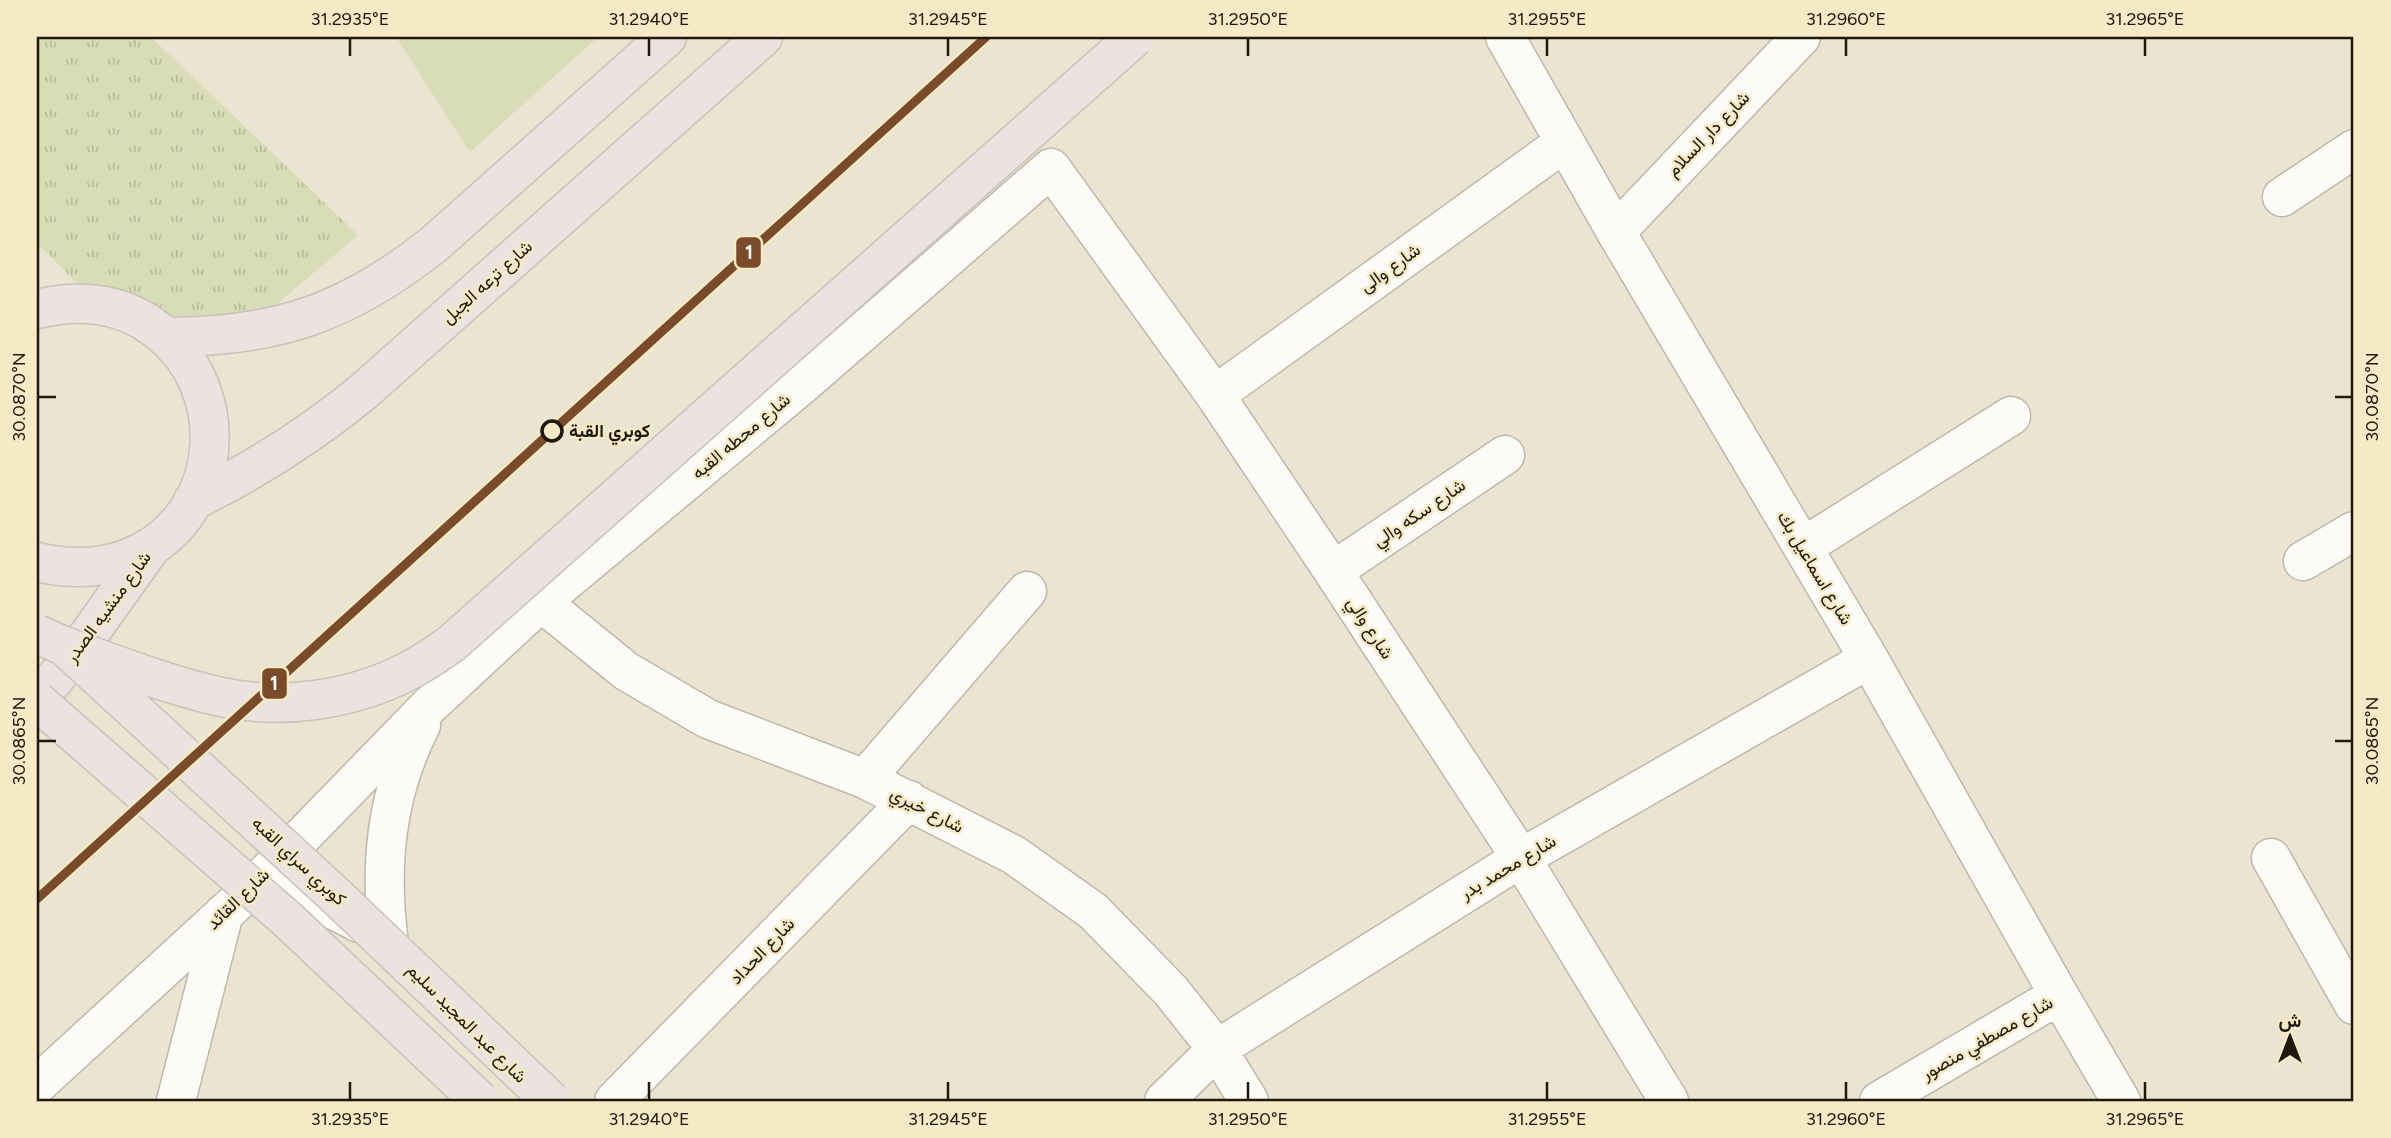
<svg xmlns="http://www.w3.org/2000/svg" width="2391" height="1138" viewBox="0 0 2391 1138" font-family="Figtree,Vazirmatn,sans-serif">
	<defs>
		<pattern id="grass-tufts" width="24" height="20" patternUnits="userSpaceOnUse" patternTransform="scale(1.75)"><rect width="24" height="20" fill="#d8dcb7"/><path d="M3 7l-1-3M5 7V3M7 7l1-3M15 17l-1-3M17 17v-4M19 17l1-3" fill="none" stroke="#b9bc9c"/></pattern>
	</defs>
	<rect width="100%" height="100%" fill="#eae4d0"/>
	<path fill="url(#grass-tufts)" d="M37 37H151L358 235 237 338 106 312 37 243Z"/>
	<path fill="#d8dcb7" d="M396 37H598L470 152Z"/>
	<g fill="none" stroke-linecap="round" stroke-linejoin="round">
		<g stroke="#bdb9aa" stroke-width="41">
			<path id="minor" d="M1505 37 1616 232 1869 659 2059 995 2121 1101
				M2282 197 2354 149
				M1616 232 1801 37
				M1215 395 1565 142
				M1803 547 2011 416
				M2303 561 2354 531
				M1333 571 1505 455
				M541 602 626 671 708 719 865 779 1014 855 1093 911 1171 991 1217 1049 1249 1101
				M865 779 1027 591
				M2271 858 2354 1005
				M251 889C291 892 324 903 359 923
				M389 944C379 867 385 796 421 725
				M37 1085 251 889 431 704 541 602 803 384 1051 168 1215 395 1333 571 1521 858 1669 1101
				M176 1101 224 913
				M614 1101 909 800
				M1164 1101 1217 1049 1521 858 1869 659
				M1879 1101 2059 995"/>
		</g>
		<g stroke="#c6c3b9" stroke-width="41">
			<path id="major" d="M37 309C77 299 119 302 153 327 238 387 226 522 126 559 96 570 67 569 37 562
				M167 337C276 337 347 313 433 245L667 37
				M193 501C255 470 311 435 364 391L763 37
				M37 701 80 647 152 546"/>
		</g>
		<use href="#minor" stroke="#fcfbf8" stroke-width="38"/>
		<use href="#major" stroke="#ece2df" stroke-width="38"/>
		<g stroke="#c6c3b9" stroke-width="41" stroke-linecap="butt">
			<path id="major-bridge" d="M37 634 64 646 160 734 336 896 551 1101
				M64 646C114 664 165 684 217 696 280 711 354 700 410 670 424 663 438 653 451 644L1135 37
				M37 701 288 920 480 1101"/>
		</g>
		<use href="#major-bridge" stroke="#ece2df" stroke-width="38"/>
		<g stroke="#f5e9c6" stroke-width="14">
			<path id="metro-1" d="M37 899 986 37"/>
		</g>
		<use href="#metro-1" stroke="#7a4b2a" stroke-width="9"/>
	</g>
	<path fill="none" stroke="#1e190c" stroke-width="2.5" d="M350 38V56M649 38V56M948 38V56M1248 38V56M1547 38V56M1846 38V56M2145 38V56M38 397H56M2335 397H2352M38 741H56M2335 741H2352M350 1082V1100M649 1082V1100M948 1082V1100M1248 1082V1100M1547 1082V1100M1846 1082V1100M2145 1082V1100"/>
	<circle fill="#f5e9c6" stroke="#1e190c" stroke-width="3.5" cx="552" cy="431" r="10"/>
	<g text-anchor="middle" stroke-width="5" stroke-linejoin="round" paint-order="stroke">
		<g font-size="18" fill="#1e190c" stroke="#f5e9c6">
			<text transform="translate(1708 134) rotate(-46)" y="6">شارع دار السلام</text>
			<text transform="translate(1390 268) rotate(-36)" y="6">شارع والى</text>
			<text transform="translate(487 282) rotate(-42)" y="6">شارع ترعه الجبل</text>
			<text transform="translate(741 436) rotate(-40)" y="6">شارع محطه القبه</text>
			<text transform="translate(1419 513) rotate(-34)" y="6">شارع سكه والي</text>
			<text transform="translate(1815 568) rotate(59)" y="6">شارع اسماعيل بك</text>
			<text transform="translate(108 607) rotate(-54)" y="6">شارع منشيه الصدر</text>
			<text transform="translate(1370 628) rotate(57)" y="6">شارع والي</text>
			<text transform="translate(927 810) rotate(27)" y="6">شارع خيري</text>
			<text transform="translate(299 861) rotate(43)" y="6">كوبري سراي القبه</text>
			<text transform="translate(1508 867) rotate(-31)" y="6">شارع محمد بدر</text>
			<text transform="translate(238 899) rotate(-44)" y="6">شارع القائد</text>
			<text transform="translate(762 951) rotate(-46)" y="6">شارع الحداد</text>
			<text transform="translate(467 1023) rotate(45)" y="6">شارع عبد المجيد سليم</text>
			<text transform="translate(1987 1038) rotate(-30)" y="6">شارع مصطفي منصور</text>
		</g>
		<g font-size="18" font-weight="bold" fill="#1e190c" stroke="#f5e9c6" text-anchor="start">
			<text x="569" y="437">كوبري القبة</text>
		</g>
	</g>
	<g stroke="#f5e9c6" stroke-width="2.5">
		<rect x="735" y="236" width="27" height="33" rx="7" fill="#7a4b2a"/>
		<rect x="261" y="667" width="27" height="33" rx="7" fill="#7a4b2a"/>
	</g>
	<g font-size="19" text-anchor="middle" font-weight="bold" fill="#fff">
		<text x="749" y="259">1</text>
		<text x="274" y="690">1</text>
	</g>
	<rect width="2391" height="1138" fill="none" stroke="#f5e9c6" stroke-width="77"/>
	<g transform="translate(2290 1037)" stroke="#f5e9c6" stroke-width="5" paint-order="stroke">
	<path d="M0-5L12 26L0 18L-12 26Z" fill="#1e190c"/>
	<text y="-10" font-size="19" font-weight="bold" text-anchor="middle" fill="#1e190c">ش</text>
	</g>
	<rect x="38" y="38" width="2314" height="1062" fill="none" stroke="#1e190c" stroke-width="2.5"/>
	<g font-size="18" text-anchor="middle" fill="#1e190c">
		<text x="350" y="25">31.2935°E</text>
		<text x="649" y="25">31.2940°E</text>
		<text x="948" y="25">31.2945°E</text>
		<text x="1248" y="25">31.2950°E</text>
		<text x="1547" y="25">31.2955°E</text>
		<text x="1846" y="25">31.2960°E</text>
		<text x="2145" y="25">31.2965°E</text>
		<text transform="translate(19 397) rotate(-90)" y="6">30.0870°N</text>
		<text transform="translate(2372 397) rotate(-90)" y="6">30.0870°N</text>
		<text transform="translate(19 741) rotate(-90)" y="6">30.0865°N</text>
		<text transform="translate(2372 741) rotate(-90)" y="6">30.0865°N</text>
		<text x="350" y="1125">31.2935°E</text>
		<text x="649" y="1125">31.2940°E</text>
		<text x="948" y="1125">31.2945°E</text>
		<text x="1248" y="1125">31.2950°E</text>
		<text x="1547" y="1125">31.2955°E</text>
		<text x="1846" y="1125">31.2960°E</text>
		<text x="2145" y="1125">31.2965°E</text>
	</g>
</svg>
